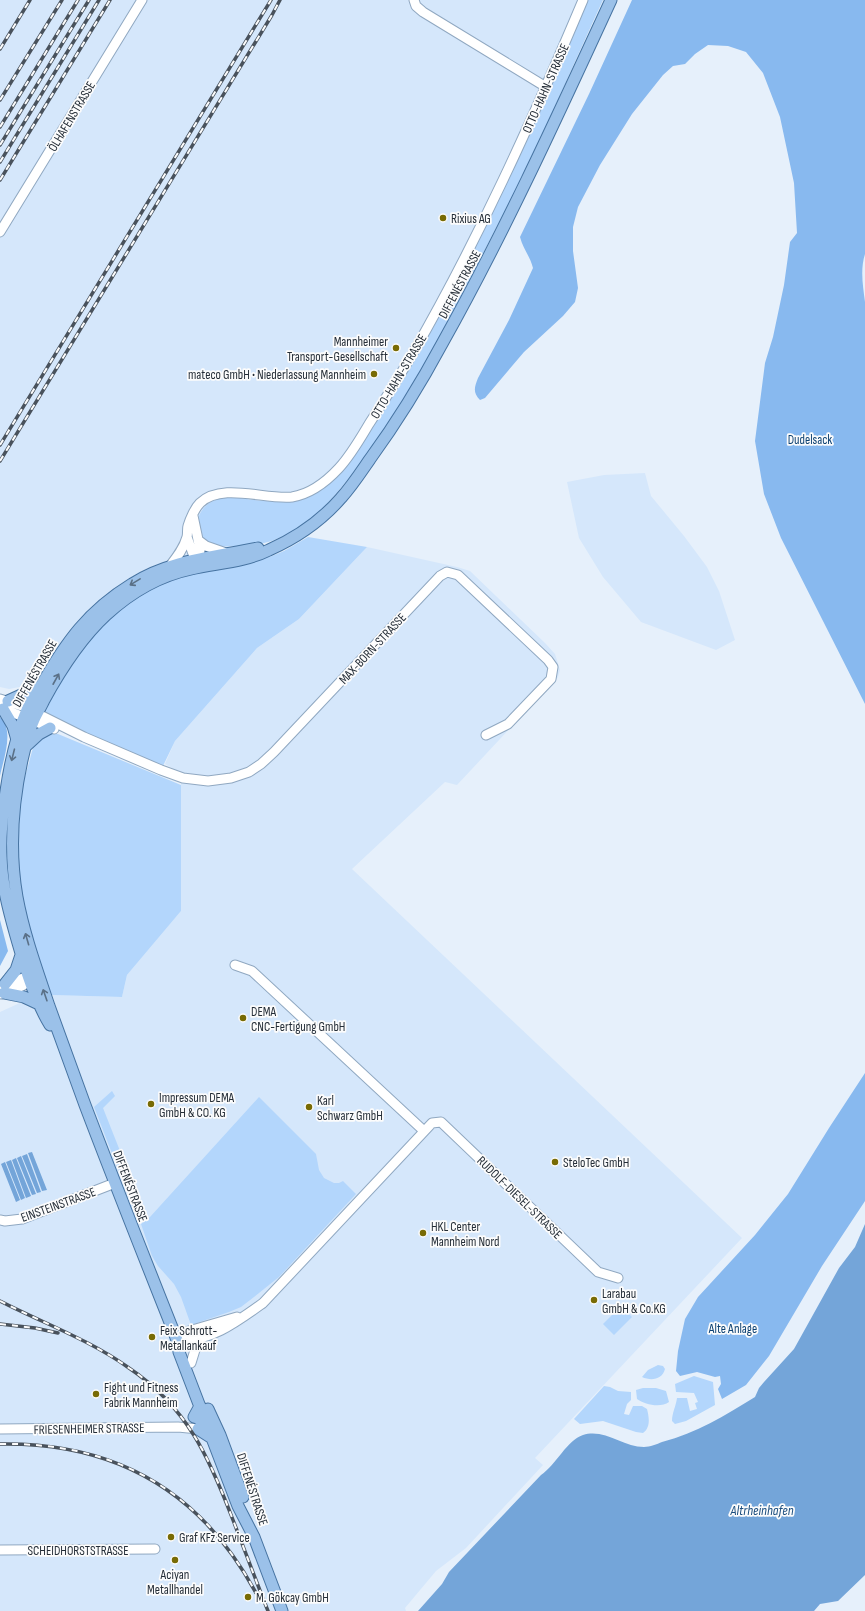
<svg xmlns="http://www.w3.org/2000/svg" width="865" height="1611" viewBox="0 0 865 1611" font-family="'Sofia Sans Condensed',sans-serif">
	<rect width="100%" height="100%" fill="#e6f0fb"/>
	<path fill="#d5e7fb" d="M0 0H586L540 112 466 266 449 297 329 483 320 491 295 501 280 503 236 497 209 543 213 569 62 673 25 686 9 689 0 687Z
		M645 473 651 496 684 536 707 567 719 591 735 640 716 650 641 622 603 577 579 538 567 482 604 475Z
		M367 547 457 567 470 571 545 643 555 654 560 670 558 677 457 785 445 782 352 869 742 1238 535 1458 543 1465 466 1548 436 1571 405 1608 406 1611H0V1012L22 1002 52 995 122 997 127 975 181 911V773L165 764 175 741 257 648 299 619Z"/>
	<path fill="#b3d6fc" d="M586 0H603C577 56 553 113 526 169 506 209 486 248 465 288 438 341 410 392 376 441 359 465 342 489 321 510 305 525 282 540 260 544 253 545 245 545 238 546 228 546 220 548 212 544 186 532 198 501 223 498 233 496 244 499 254 500 282 503 307 503 329 483L449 297 483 232 540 112Z
		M308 537 367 547 299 619 257 648 175 741 161 770 37 714 59 673 112 615 138 595 166 580 189 573 243 563 272 556 284 551Z
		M49 734H58L181 785V911L127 975 122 997 52 995 47 988 34 950 18 880 17 806 34 744 43 736Z
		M112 1091 115 1096 103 1108 145 1214 137 1218 94 1107Z
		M259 1097 316 1154 319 1170 324 1178 334 1183H339L343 1181 356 1194 279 1277 254 1297 241 1307 229 1312 191 1325 181 1297 174 1284 158 1266 152 1256 141 1224 150 1217Z
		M621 1306 632 1317 614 1335 603 1324Z
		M658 1365 663 1366 665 1369C662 1380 651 1381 642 1377L648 1370Z
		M694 1376 713 1382 715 1405 686 1421 675 1424 672 1421C672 1413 676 1406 677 1398H687L690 1411 697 1409 695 1403 698 1402 694 1393 676 1392 675 1384Z
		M604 1386 610 1387 618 1391 631 1392V1400L627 1404 624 1414 629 1415 633 1406H642L647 1409C649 1417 651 1427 643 1433L636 1432 603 1421 580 1424 574 1419Z
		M643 1388H656L666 1391 669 1402C661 1408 645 1405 637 1399L636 1390Z"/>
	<path fill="#88b9ef" d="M632 0H865V254C860 270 863 286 865 302V704L781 538 764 494 755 441 765 363 773 337 784 285 790 242 797 233 794 183 780 117 763 73 746 52 728 46 708 45 695 54 685 64 673 66 663 75 632 114 600 165 578 207 573 227V251L578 288 575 302 563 316 524 352 485 398 480 400C472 392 475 386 478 378L509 320 533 268C530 256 523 249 520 237L589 94Z
		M0 717C15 730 3 760 0 776Z
		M0 920 8 951 0 966Z
		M865 1073V1201L822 1266 769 1356 746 1385 722 1399 718 1389 721 1384 720 1376 715 1377 697 1372 680 1376 676 1371 678 1351 685 1319 698 1297 755 1235 788 1194 829 1128Z"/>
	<path fill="#74a5d9" d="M32 1152 47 1190 42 1191 28 1153Z
		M27 1154 41 1192 37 1193 22 1156Z
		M21 1156 36 1194 32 1195 17 1158Z
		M16 1158 31 1196 26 1198 12 1160Z
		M11 1160 25 1198 21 1200 6 1162Z
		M5 1162 20 1200 16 1202 1 1164Z
		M865 1224V1575L838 1601 820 1604 814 1611H418L442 1584 449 1572 541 1475C556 1465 567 1440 583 1435 604 1428 623 1447 644 1447 650 1447 657 1444 662 1442 697 1433 724 1416 755 1397L759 1388 764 1382 794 1349 839 1268 855 1247Z"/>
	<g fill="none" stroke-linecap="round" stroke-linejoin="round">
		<g stroke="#90a8c1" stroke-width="11">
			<path id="minor" d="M414 0 416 6 423 12 546 87
				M0 232 142 0
				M193 516 200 549 199 565
				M187 537 197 565
				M198 540 206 546 226 553
				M170 566C177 557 184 548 187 537 188 533 187 529 188 526 190 519 195 508 200 503 222 482 265 500 292 497 310 494 327 481 339 468 351 455 360 439 369 424 384 401 399 377 413 353 478 240 532 121 583 0
				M0 699 22 706 84 737 161 770 183 778 208 781 231 778 249 772 261 764 274 752 440 576 447 572 458 575 548 660 553 667 551 679 508 724 486 735
				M1 708 54 729
				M235 965 252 971 424 1131
				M0 987 20 979 35 976
				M1 994 22 986 35 978
				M0 1220 5 1221 22 1219 115 1183
				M175 1335 237 1317
				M177 1340C209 1343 238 1321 263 1303L432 1123 441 1122 598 1272 618 1278
				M191 1363 195 1350 202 1337
				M0 1429 178 1427 198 1429
				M0 1550 155 1549"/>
		</g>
		<g stroke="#4673a1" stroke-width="13">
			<path id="major" d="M8 701 41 686
				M3 709 13 726 17 740
				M26 746 39 734 50 728
				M5 984 16 970 21 955
				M4 993 24 997 39 1004
				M50 1025C35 1000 26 971 18 943 10 915 2 887 1 857 0 838 2 818 5 798 9 768 15 738 27 710 31 701 37 694 41 686 66 642 88 611 132 584 169 560 215 557 258 548
				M200 1406 194 1417 211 1422
				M208 1409 220 1435 243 1497
				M210 1415 198 1429 212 1438
				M282 1611 254 1537 238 1506 179 1352 177 1340C146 1262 115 1184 85 1105 73 1072 61 1039 49 1006 37 970 24 935 17 897 9 851 12 806 22 760 25 747 28 734 33 722 36 714 41 707 44 700 61 669 80 639 106 615 130 593 158 576 191 569 217 563 245 562 269 550 296 538 321 521 341 498 352 486 361 472 370 459 397 422 421 383 443 342 505 231 558 115 611 0"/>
		</g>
		<use href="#minor" stroke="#fff" stroke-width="9"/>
		<use href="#major" stroke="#9bc1e9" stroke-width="11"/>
		<g stroke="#49525c" stroke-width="3.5">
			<path id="rail" d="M0 49 30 0
				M0 100 62 0
				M0 127 78 0
				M0 145 89 0
				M0 162 99 0
				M0 180 110 0
				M0 445 271 0
				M0 461 272 15 280 0
				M0 1301C43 1323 90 1340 129 1368 187 1407 209 1457 233 1520 245 1551 256 1581 268 1611
				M0 1324 35 1328 58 1333
				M0 1444C116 1442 201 1491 256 1593"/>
		</g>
		<use href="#rail" stroke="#fcfcfc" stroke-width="2" stroke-dasharray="6" stroke-linecap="butt"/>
	</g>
	<defs><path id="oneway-shaft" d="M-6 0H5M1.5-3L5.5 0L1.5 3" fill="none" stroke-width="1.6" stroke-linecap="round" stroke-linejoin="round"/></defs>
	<g stroke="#5a7087">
		<use href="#oneway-shaft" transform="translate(135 582) rotate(149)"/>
		<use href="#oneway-shaft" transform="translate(56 679) rotate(-61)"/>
		<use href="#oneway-shaft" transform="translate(13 755) rotate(104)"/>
		<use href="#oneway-shaft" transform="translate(27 939) rotate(-106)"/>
		<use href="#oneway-shaft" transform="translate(45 995) rotate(-109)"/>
	</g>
	<g fill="#786b04" stroke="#fcfcfc" stroke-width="1.5">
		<circle cx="443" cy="218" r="4"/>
		<circle cx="396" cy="348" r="4"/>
		<circle cx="374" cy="374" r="4"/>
		<circle cx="243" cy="1018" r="4"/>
		<circle cx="151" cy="1104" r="4"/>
		<circle cx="309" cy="1107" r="4"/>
		<circle cx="555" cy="1162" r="4"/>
		<circle cx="423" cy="1233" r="4"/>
		<circle cx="594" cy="1300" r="4"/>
		<circle cx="152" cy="1337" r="4"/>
		<circle cx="96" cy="1394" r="4"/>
		<circle cx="171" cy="1537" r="4"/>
		<circle cx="175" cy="1560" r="4"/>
		<circle cx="248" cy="1597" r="4"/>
	</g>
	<g text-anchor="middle" stroke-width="3.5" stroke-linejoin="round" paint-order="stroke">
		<g font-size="13" fill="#242d37" stroke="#fcfcfc">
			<text transform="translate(545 88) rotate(-66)" y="5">OTTO-HAHN-STRASSE</text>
			<text transform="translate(71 116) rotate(-59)" y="5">ÖLHAFENSTRASSE</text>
			<text transform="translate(459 284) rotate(-62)" y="5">DIFFENÉSTRASSE</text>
			<text transform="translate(398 376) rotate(-59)" y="5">OTTO-HAHN-STRASSE</text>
			<text transform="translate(372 648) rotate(-47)" y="5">MAX-BORN-STRASSE</text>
			<text transform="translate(34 673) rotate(-60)" y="5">DIFFENÉSTRASSE</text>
			<text transform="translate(131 1186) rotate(69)" y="5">DIFFENÉSTRASSE</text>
			<text transform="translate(520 1197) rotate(44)" y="5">RUDOLF-DIESEL-STRASSE</text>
			<text transform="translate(58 1204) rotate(-20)" y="5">EINSTEINSTRASSE</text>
			<text transform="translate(89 1428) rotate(-1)" y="5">FRIESENHEIMER STRASSE</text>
			<text transform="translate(253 1489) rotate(72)" y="5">DIFFENÉSTRASSE</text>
			<text x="78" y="1555">SCHEIDHORSTSTRASSE</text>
		</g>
		<g font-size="13" fill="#242d37" stroke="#fcfcfc" text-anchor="start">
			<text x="451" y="223">Rixius AG</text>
			<text x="388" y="346" text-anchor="end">Mannheimer<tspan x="388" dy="15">Transport-Gesellschaft</tspan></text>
			<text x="366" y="379" text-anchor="end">mateco GmbH • Niederlassung Mannheim</text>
			<text x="251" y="1016">DEMA<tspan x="251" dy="15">CNC-Fertigung GmbH</tspan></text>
			<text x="159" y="1102">Impressum DEMA<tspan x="159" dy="15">GmbH &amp; CO. KG</tspan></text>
			<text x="317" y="1105">Karl<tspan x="317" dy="15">Schwarz GmbH</tspan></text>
			<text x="563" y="1167">SteloTec GmbH</text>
			<text x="431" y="1231">HKL Center<tspan x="431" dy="15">Mannheim Nord</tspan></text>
			<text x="602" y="1298">Larabau<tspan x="602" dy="15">GmbH &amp; Co.KG</tspan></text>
			<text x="160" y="1335">Feix Schrott-<tspan x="160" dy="15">Metallankauf</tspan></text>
			<text x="104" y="1392">Fight und Fitness<tspan x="104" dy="15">Fabrik Mannheim</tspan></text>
			<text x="179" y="1542">Graf KFz Service</text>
			<text x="175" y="1579" text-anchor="middle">Aciyan<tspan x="175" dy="15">Metallhandel</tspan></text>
			<text x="256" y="1602">M. Gökcay GmbH</text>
		</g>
		<g font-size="13" fill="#0c4172" stroke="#fcfcfc">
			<text x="810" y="444">Dudelsack</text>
			<text x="733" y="1333">Alte Anlage</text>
		</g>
		<g font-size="14" font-style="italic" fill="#1a4d7e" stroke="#fcfcfc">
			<text x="762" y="1515">Altrheinhafen</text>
		</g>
	</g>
</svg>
